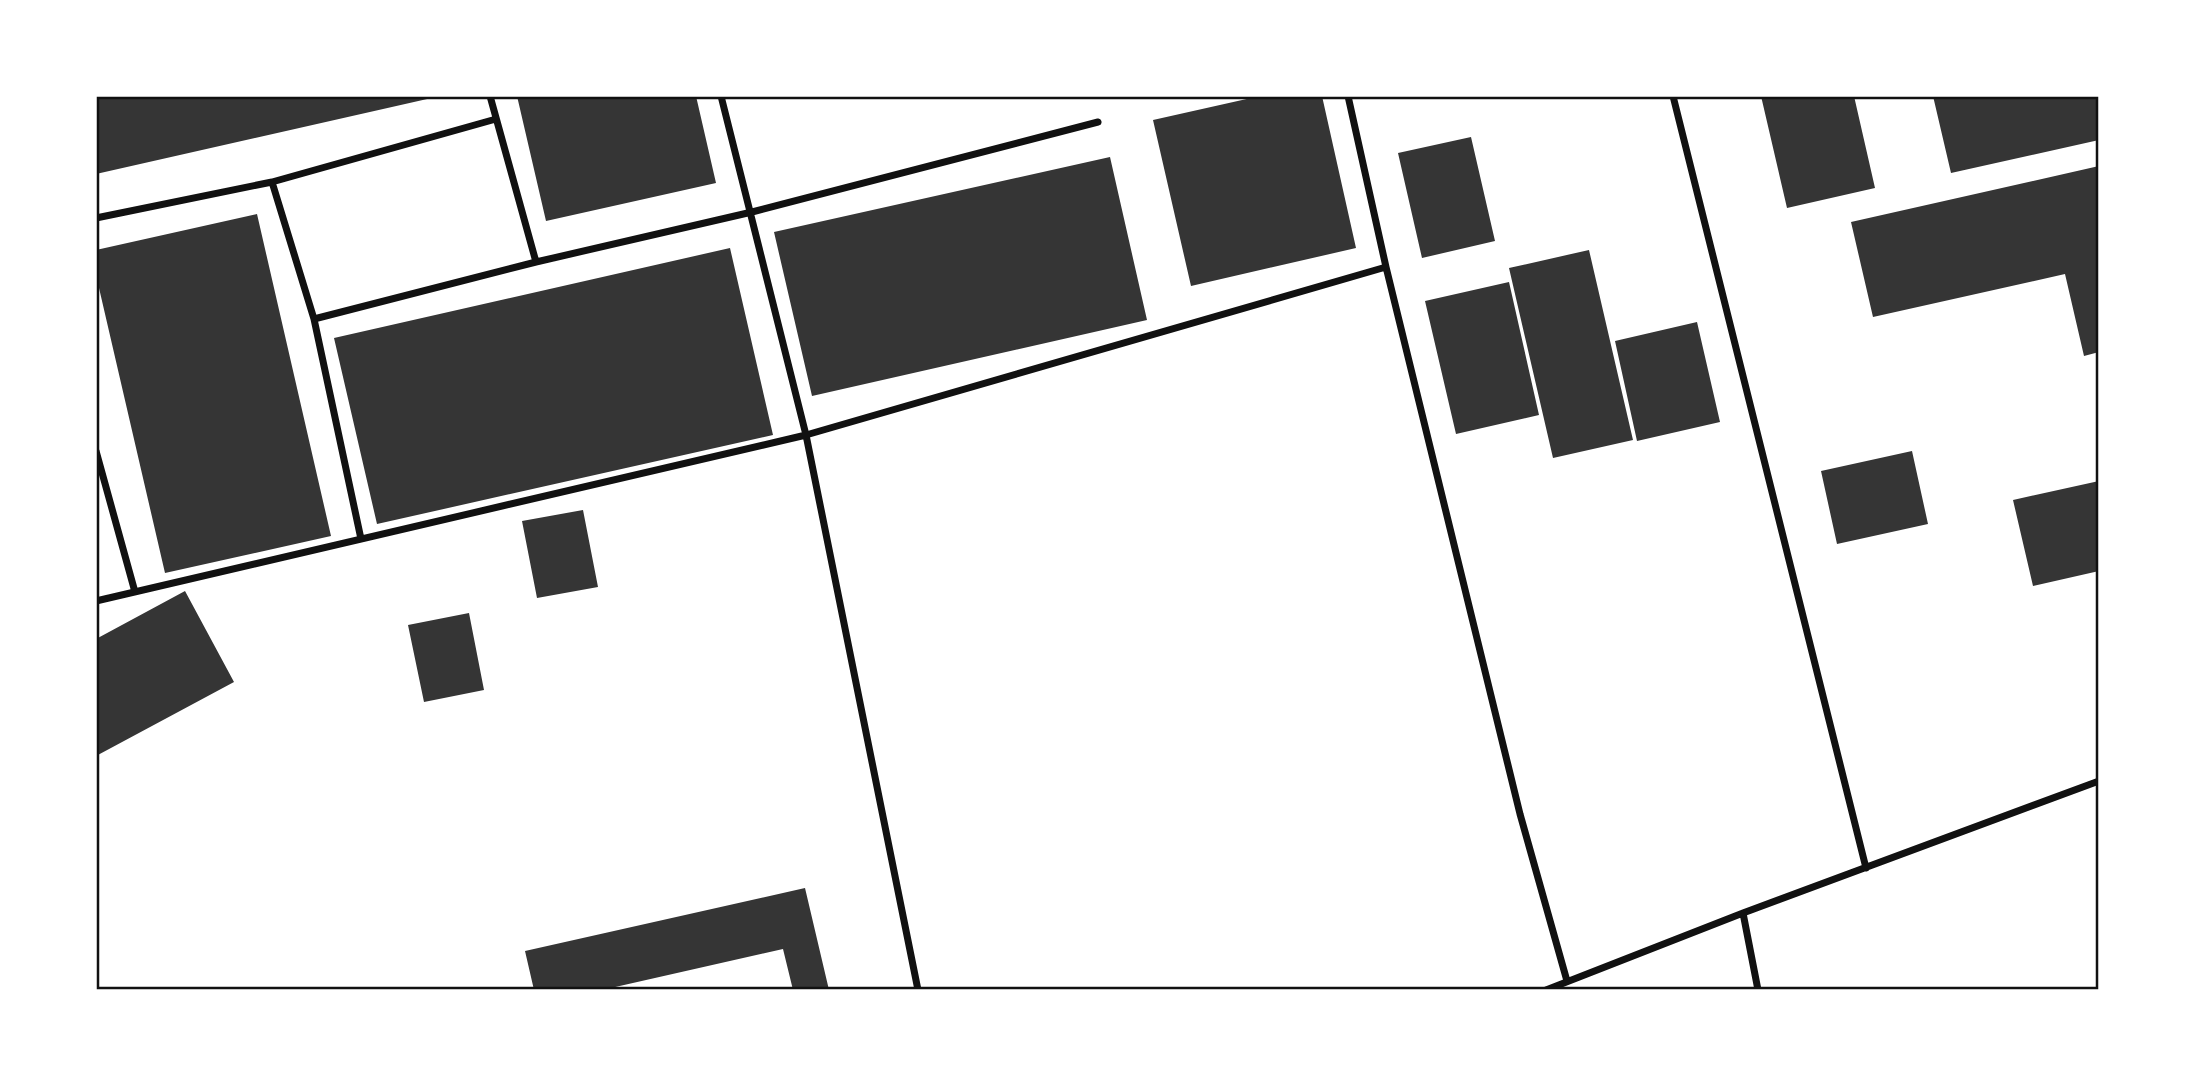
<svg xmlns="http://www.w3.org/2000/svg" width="2195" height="1086" viewBox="0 0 2195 1086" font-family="Manrope,sans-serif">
	<rect width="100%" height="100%" fill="#fff"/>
	<path fill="#353535" d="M96 96H436V97L96 174Z
		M517 96H696L716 183 546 221Z
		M1260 96H1322L1356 248 1191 286 1153 120Z
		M1761 96H1854L1875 188 1787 208Z
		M1933 96H2099V140L1951 173Z
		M1471 137 1495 241 1422 258 1398 153Z
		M1110 157 1147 320 812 396 774 232Z
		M2099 166V352L2084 356 2065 274 1873 317 1851 222Z
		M257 214 331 536 165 573 96 275V250Z
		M730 248 773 435 377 524 334 338Z
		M1589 250 1633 440 1553 458 1509 268Z
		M1509 282 1539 415 1456 434 1425 301Z
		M1697 322 1720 422 1637 441 1615 341Z
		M1912 451 1928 524 1837 544 1821 471Z
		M2099 481V571L2033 586 2013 500Z
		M583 510 598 587 537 598 522 521Z
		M185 591 234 682 96 756V639Z
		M469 613 484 690 424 702 408 625Z
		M805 888 829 990H793L783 949 602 990H534L525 951Z"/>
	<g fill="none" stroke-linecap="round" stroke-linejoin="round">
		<path stroke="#111" stroke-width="7" d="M490 96 536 262 752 212 1098 122
			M721 96 806 435 918 990
			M1348 96 1386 267 1520 814 1567 981
			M1673 96 1866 868
			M272 182 314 319 361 539
			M96 218 272 182 496 119
			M314 319 536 262
			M96 451 135 592
			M96 601 806 435 1386 267
			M1743 913 1758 990
			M1546 990 1743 913 2099 781"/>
	</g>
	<rect width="2195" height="1086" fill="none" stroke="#ffffff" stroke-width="196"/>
	<rect x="98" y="98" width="1999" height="890" fill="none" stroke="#111" stroke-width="2.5"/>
</svg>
